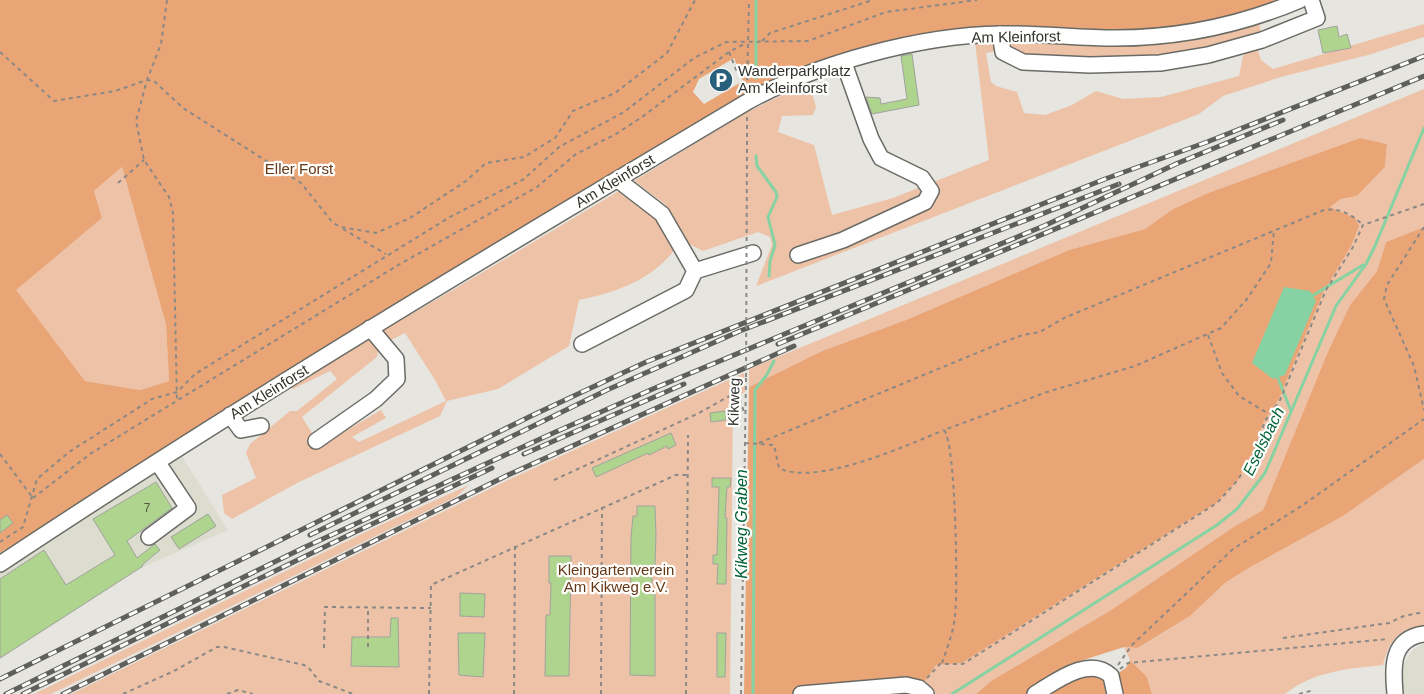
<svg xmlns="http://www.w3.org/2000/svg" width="1424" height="694" viewBox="0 0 1424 694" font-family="Helvetica,sans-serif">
	<rect width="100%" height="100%" fill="#e6e5e0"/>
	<path fill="#dcdccf" d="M180 453 228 530 143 567 0 659V566Z
		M1424 643V694H1404L1401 673 1406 660 1414 649Z"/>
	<path fill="#eec2a7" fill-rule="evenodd" d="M1259 22 1261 32 1228 47 1132 63 1049 57 1002 50 986 53 991 82 996 86 1017 92 1024 113 1045 115 1072 105 1096 91 1123 99 1161 97 1239 76 1243 56 1256 45 1261 60 1273 69 1424 24V37L1368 55 1281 77 1223 96 1199 114 756 286 772 245 770 237 758 232 703 251 689 244 665 204 634 181 745 113 809 82 816 107 813 115 782 116 778 132 814 145 832 215 893 198 989 160 975 42Z
		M1424 89V227L1386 242 1377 271 1350 305 1263 510 1235 526 1111 610 991 681 976 694H916L936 665 962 663 1205 510 1228 491 1251 458 1264 421 1279 399 1324 291 1334 272 1355 218 1330 207 1341 199 1357 196 1385 167 1387 144 1360 138 1208 193 1173 209 1145 229 1069 250 906 320 822 351 749 387V369Z
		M122 167 166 325 169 381 140 390 85 381 15 290 102 218 94 191Z
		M619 191 638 207 661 218 678 245C655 279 618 292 579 300L569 346 498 389 447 401 440 416 299 482 232 519 224 513 222 495 256 478 246 453 250 444 290 411H297L337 379 330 371 293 389 290 383C401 322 510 256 619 191ZM405 333 435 380 446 401 359 442 352 437 386 418 381 410 320 446 302 417 377 357 379 346Z
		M744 373 745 392 733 398 730 694H71L510 479Z
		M1424 459V626C1398 628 1389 641 1383 665 1347 669 1314 671 1285 694H1152L1147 677 1130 660 1124 647 1139 648 1190 616 1225 583 1247 569 1343 516Z
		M469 485 456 497 51 694H34L376 527Z"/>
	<path fill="#eaa577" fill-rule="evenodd" d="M0 0H1295L1188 31 908 40 783 81 0 553ZM734 58 743 81 704 104 693 92 699 79ZM122 167 166 325 169 381 140 390 85 381 16 290 102 218 94 191Z
		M1360 138 1387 144 1385 167 1357 196 1341 199 1330 207 1355 218 1359 226 1351 246 1324 291 1279 399 1264 421 1251 458 1237 481 1216 503 962 663 936 665 916 694H744L749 387 822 351 906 320 1069 250 1145 229 1173 209 1208 193Z
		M1424 227V459L1343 516 1247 569 1225 583 1190 616 1138 648 1124 647 1071 664 1030 694H976L991 681 1111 610 1235 526 1263 510 1328 352 1350 305 1377 271 1386 242Z
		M1130 660 1147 677 1152 694H1117L1114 676 1126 668Z
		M1106 674 1110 694H1038L1068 677Z"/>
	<path fill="#86d2a2" d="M1284 287 1310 291 1316 301 1285 375 1273 379 1252 363Z"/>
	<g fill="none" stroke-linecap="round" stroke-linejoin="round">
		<path stroke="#86d2a2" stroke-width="3" d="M756 0V78
			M756 156 757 166 776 192 777 197 768 217 775 245 770 261 769 276
			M1312 296 1363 265
			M1278 378 1291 411
			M753 694 755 390 766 376 774 361
			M952 694 1217 525 1237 509 1265 473 1336 306 1366 264 1375 246 1424 128"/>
	</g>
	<path fill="#afd48d" stroke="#a0a39e" d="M1337 26 1339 37 1347 34 1351 48 1323 53 1318 30Z
		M912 54 919 105 872 114 866 97 880 98 881 104 907 99 901 56Z
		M725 411 726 420 711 422 710 413Z
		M671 433 676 445 668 449 667 446 649 455 648 453 596 477 592 468Z
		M712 478H731L730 487H727L725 518H727L726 584H717L718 564H713V555H717L719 487H712Z
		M156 482 172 508 127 541 137 558 155 544 160 550 142 565 143 566 0 658V579L44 550 66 585 115 555 93 519Z
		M637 506H655L656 535 655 565H652V594H655V676L630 675 631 537 633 516H637Z
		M208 514 216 526 179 549 171 537Z
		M7 515 13 523 0 533V520Z
		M549 556H571L569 676H545L546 615H550L551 583H549Z
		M460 593 485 594 484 617 460 616Z
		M391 618H398L399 667 351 666 352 637H390Z
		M458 633H485L483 677 459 675Z
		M717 633H726L725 677H717Z"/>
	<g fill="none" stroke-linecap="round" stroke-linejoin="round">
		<g stroke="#6b6b66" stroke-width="18">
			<path id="minor" d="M1000 34 1003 52 1023 62 1090 65 1160 63 1208 55 1262 40 1317 18 1311 0
				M618 180 662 214 695 271 753 253
				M798 255 843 240 925 202 931 191 922 178 881 158 871 139 844 63
				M582 344 686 290 695 271
				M230 415 241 430 261 426
				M316 441 376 399 397 379 396 359 370 328
				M149 537 188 508 158 463
				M0 564C244 402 495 252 747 102 817 63 921 35 1001 34 1039 33 1077 38 1115 38 1180 38 1241 25 1300 0
				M801 694 906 685 919 688 926 694
				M1035 694C1055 682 1089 655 1111 676L1115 694
				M1395 694C1393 668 1390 639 1424 634"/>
		</g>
		<path stroke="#8a8985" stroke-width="2" stroke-dasharray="4 4" stroke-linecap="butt" d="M167 0 161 44 147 80 136 121 144 160 169 197 173 213 177 401
			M762 41 770 33 873 0
			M0 52 54 101 115 91 147 80 154 81 183 108 301 183 333 223 341 227 376 233 410 218 466 181 486 163 524 157 555 138 573 111 615 93 667 53 695 0
			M729 52 737 72
			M747 88 749 0
			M747 145V117
			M118 183 144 160
			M1424 227 1387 285 1384 299 1414 366 1424 410
			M343 229 386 254
			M1208 335 1222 373 1239 396 1269 414
			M745 443 774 445 779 468C815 487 908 445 944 430
			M759 443 1001 343 1023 335 1040 332 1064 318 1324 210C1340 208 1351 214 1363 225
			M0 454 33 498
			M554 480 699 413 733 394 739 397 744 412
			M33 498 90 454 400 264 537 187 576 154 616 134 642 117 729 52 746 43
			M0 542 23 527 37 479 69 452 152 399 177 392 195 374 450 217 524 179 559 147 624 112 694 58 726 42 808 41 886 12 977 0
			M1283 638 1389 623 1404 616 1424 612
			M368 647V608
			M324 648 325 607 431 608
			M942 663C947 648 954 631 955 615 958 592 956 442 944 430L1047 392 1135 366 1221 328 1247 299 1271 263 1274 230
			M1118 665 1132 645 1233 549 1303 505 1424 419
			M1120 669 1128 663 1389 639
			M927 678 940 664H963L1217 503 1237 481 1252 458 1265 421 1280 400 1326 290 1353 247 1363 225 1424 204
			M123 694 174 671 217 647H224L304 665 308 667 319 681 353 694
			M227 694 238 690 253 694
			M429 694 431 585 676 475H687
			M514 694 515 546
			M601 694 602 507
			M686 694 688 435
			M741 694 746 377
			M1299 694 1314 690"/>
		<use href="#minor" stroke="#fff" stroke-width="15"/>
		<g stroke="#5f5f5c" stroke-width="5">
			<path id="rail" d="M778 344 1424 76
				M524 454 684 384
				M310 535 607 390 740 331 1119 184
				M0 679 531 416 646 362 1105 179 1207 142 1424 56
				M6 694 303 548 551 434 655 388 1046 225 1178 163 1283 120
				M23 694 353 533 492 468
				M63 694 508 475 794 346"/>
		</g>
		<use href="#rail" stroke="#fffffe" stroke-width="3" stroke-dasharray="9" stroke-linecap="butt"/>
		<path stroke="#8a8985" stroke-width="2" stroke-dasharray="4 4" stroke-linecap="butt" d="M746 377 747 145"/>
	</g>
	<defs>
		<g id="parking-disc" transform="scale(1.25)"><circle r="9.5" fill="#285f7a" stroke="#fffffe"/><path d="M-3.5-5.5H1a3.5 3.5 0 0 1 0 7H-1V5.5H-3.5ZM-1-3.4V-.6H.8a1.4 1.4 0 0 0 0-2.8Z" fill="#fff"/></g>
	</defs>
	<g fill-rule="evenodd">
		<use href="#parking-disc" x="721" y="80"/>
	</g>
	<g text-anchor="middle" stroke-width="4.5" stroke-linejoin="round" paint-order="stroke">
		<g font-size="12" fill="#515a46">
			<text x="147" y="512">7</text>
		</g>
		<g font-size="15" fill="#32322f" stroke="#fffffe">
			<text transform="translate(1016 37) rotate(-1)" y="5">Am Kleinforst</text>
			<text transform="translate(615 181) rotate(-31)" y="5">Am Kleinforst</text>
			<text transform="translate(269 392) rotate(-32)" y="5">Am Kleinforst</text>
			<text transform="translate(734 402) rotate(-88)" y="5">Kikweg</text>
		</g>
		<g font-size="15" fill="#32322f" stroke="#fffffe" text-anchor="start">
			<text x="738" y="76">Wanderparkplatz<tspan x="738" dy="17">Am Kleinforst</tspan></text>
		</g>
		<g font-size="15" fill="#653816" stroke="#fffffe">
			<text x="299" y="174">Eller Forst</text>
			<text x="616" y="575">Kleingartenverein<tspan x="616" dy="17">Am Kikweg e.V.</tspan></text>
		</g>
		<g font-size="16" font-style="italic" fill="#036338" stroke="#fffffe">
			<text transform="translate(1263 441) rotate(-64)" y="6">Eselsbach</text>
			<text transform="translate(741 524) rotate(-90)" y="6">Kikweg Graben</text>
		</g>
	</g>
</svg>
